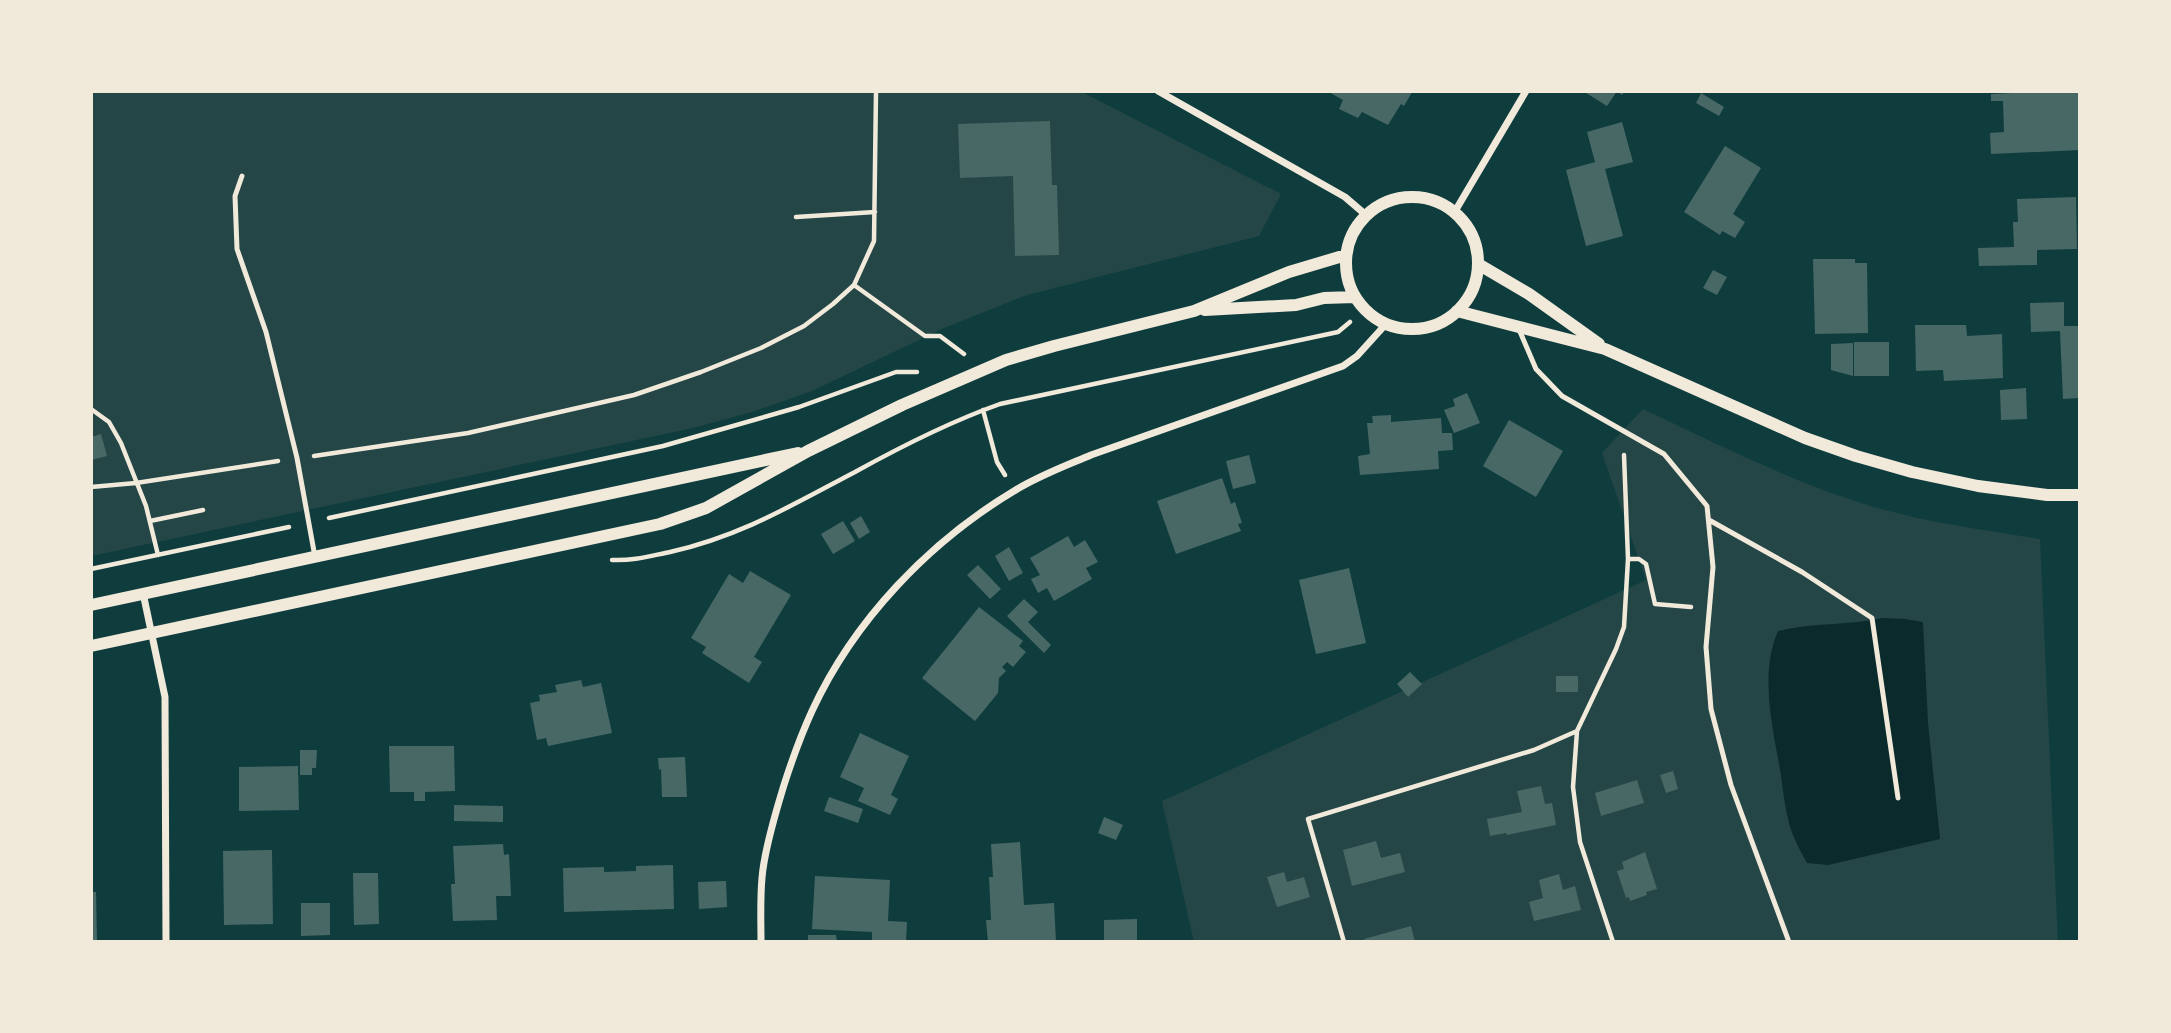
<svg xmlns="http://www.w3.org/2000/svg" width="2171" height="1033" font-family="'Asap Condensed',sans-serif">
  <rect width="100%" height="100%" fill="#0f3d3e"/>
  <!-- green -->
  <path fill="#244646" d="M91 91H1080L1281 194 1259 236 1027 295 944 328 812 391 752 412 693 428 91 556Z
    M1643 409C1713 442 1782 477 1855 501 1915 521 1978 529 2040 539L2058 942H1194L1162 801 1646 580 1602 453Z"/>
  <!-- water -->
  <path fill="#0a2a2b" d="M1882 618 1905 619 1923 622 1928 723 1940 839 1828 865 1807 863C1800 850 1793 838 1789 823 1785 808 1783 791 1781 775 1773 729 1759 674 1778 631 1814 622 1847 626 1882 618Z"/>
  <!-- building -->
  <path fill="#486865" d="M1327 91H1410L1412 92 1404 106 1401 104 1388 125 1362 112 1358 118 1339 109 1343 100Z
    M1583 91H1625L1622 95 1617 91 1607 106Z
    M2055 91H2080V150L1991 154 1990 133 2004 132 2003 101H1991V94Z
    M1701 93 1724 107 1719 116 1696 103Z
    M1050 121 1052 185H1057L1059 255 1015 256 1013 176 960 178 958 124Z
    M1622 122 1633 162 1605 169 1623 236 1586 246 1566 170 1595 162 1587 132Z
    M1725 146 1761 168 1733 214 1745 222 1735 238 1722 231 1720 235 1684 212Z
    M2076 197 2077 249 2037 250V265L1979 266 1978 248 2014 247 2013 222H2018L2017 199Z
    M1813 259H1855V263H1867L1868 333 1815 334Z
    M1713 270 1727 277 1717 295 1703 288Z
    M2064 302V326H2080V398L2063 399 2060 331 2031 332 2030 303Z
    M1915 325H1966L1967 336 2002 334 2003 378 1944 381 1943 370 1916 371Z
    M1854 342H1889V376H1854Z
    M1853 343V376L1831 370V344Z
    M2026 388 2027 419 2001 420 2000 390Z
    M1467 393 1480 423 1454 433 1444 410 1455 406 1453 399Z
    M1391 415V422L1441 418 1442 433H1452L1453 450 1438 451 1439 469 1360 475 1358 456 1370 454 1367 423H1373L1372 416Z
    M1509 420 1563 451 1536 497 1483 466Z
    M101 434 107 456 91 460V437Z
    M1249 455 1256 483 1233 489 1226 461Z
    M1222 478 1231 504 1235 502 1242 523 1238 524 1241 531 1176 554 1157 501Z
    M861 516 870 532 859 539 850 523Z
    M843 521 855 541 833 554 821 534Z
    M1068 536 1074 547 1085 540 1098 562 1086 568 1092 579 1054 601 1047 588 1038 593 1031 579 1040 575 1030 558Z
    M1009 547 1023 573 1009 581 995 556Z
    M978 565 1001 589 990 599 967 575Z
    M1349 568 1366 643 1316 654 1299 580Z
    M750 571 791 595 754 657 762 662 749 683 702 653 706 647 691 638 729 574 743 583Z
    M1024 599 1038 612 1028 622 1051 645 1044 653 1007 616Z
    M979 607 1023 641 1019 646 1026 652 1013 667 1007 662 1002 667 1006 671 999 678 998 693 975 721 922 678Z
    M1410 672 1422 684 1408 697 1397 684Z
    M1556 676H1578V692H1556Z
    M581 680 583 687 601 683 612 733 548 746 546 738 537 740 530 703 540 701 539 695 557 692 555 685Z
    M860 733 909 756 891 795 898 799 890 815 858 801 864 788 840 777Z
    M389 746H454L455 791 425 792V801H414V792H390Z
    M300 750H317L316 768H312V775H300Z
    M685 757 687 797H662L661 769 659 770 658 758Z
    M298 766 299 810 239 811V767Z
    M1673 771 1678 789 1666 793 1660 775Z
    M1637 780 1644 803 1601 816 1595 793Z
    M1541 786 1545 804 1552 803 1556 825 1507 835 1506 833 1490 836 1487 819 1522 812 1517 791Z
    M829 797 863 809 858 823 824 811Z
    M454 805 503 806V822L454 821Z
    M1104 817 1123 825 1116 840 1098 833Z
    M1376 841 1381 858 1400 853 1405 872 1352 886 1343 850Z
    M1020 842 1024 905 1054 903 1056 942H988L986 920H991L989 877H993L991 844Z
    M503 844 504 855 509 854 511 896H496L497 920 453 921 451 884H455L453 846Z
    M272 850 273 924 224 925 223 851Z
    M1645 852 1657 889 1646 892 1647 895 1630 901 1629 897 1626 898 1617 871 1624 869 1622 862Z
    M673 865 674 909 564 912 563 868 604 867V872L636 871V866Z
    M1284 872 1287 882 1304 877 1310 897 1277 907 1267 877Z
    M353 873H378L379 924 354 925Z
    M1559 874 1563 890 1575 886 1581 910 1534 921 1529 902 1543 898 1539 880Z
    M815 876 890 880 888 921 907 922 906 942 872 941V932L812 929Z
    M726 881 727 907 699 909 698 882Z
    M91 892H96L97 942H91Z
    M301 903H330V935L301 936Z
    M1137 919V942H1104V920Z
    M1411 926 1415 942H1365L1364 939Z
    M808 935H836L837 942H808Z"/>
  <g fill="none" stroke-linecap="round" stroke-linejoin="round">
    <!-- path -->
    <path stroke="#f1e9da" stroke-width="4.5" d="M796 217 875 212
      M854 285 925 336H940L964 354
      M91 409 109 422 121 443 146 506 158 555
      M983 410 997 462 1005 475
      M314 456 468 433 634 395 701 372 761 348 804 326 833 304 854 285 874 241 876 91
      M91 487 136 483 278 461
      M329 518 663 446 799 407 896 372H917
      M150 521 203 510
      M1628 559H1639L1646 564 1655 604 1691 607
      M612 560C633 561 650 556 670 552 741 536 792 505 855 472 902 446 949 422 1000 404L1338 332 1350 322
      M91 569 289 527
      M1577 731 1616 649 1624 627 1628 559 1624 455
      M1344 942 1308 819 1534 750 1577 731 1573 787 1580 842 1613 942"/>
    <!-- service -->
    <path stroke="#f1e9da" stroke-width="5" d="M242 176 235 196 237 249 266 332 297 458 315 557
      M1518 327 1536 369 1562 396 1664 454 1707 506 1713 567 1706 647 1711 709 1731 785 1789 942
      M1709 520 1802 572 1872 618 1898 798"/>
    <!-- minor -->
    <path stroke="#f1e9da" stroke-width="7" d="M1158 91 1345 197 1366 215
      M1454 213 1526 91
      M143 593 165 697 166 942
      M761 942C761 921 760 899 762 878 764 852 776 811 784 785 792 760 801 735 812 711 854 620 929 542 1014 491 1038 476 1065 466 1091 455L1343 366 1357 356 1386 324"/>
    <!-- tertiary -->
    <path stroke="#f1e9da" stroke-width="12" d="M1346 263a66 66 0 1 1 132 0a66 66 0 1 1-132 0Z
      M1478 264 1529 294 1599 344
      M1205 310 1296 305 1324 298 1355 297
      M1457 311 1605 349 1805 438 1856 456 1912 472 1978 486 2047 495H2080
      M91 605 798 453
      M91 646 660 524 706 508 808 451 902 405 1006 360 1054 346 1194 311 1289 272 1346 255"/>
  </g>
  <!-- border -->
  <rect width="2171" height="1033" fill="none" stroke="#f1e9da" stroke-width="186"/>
</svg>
